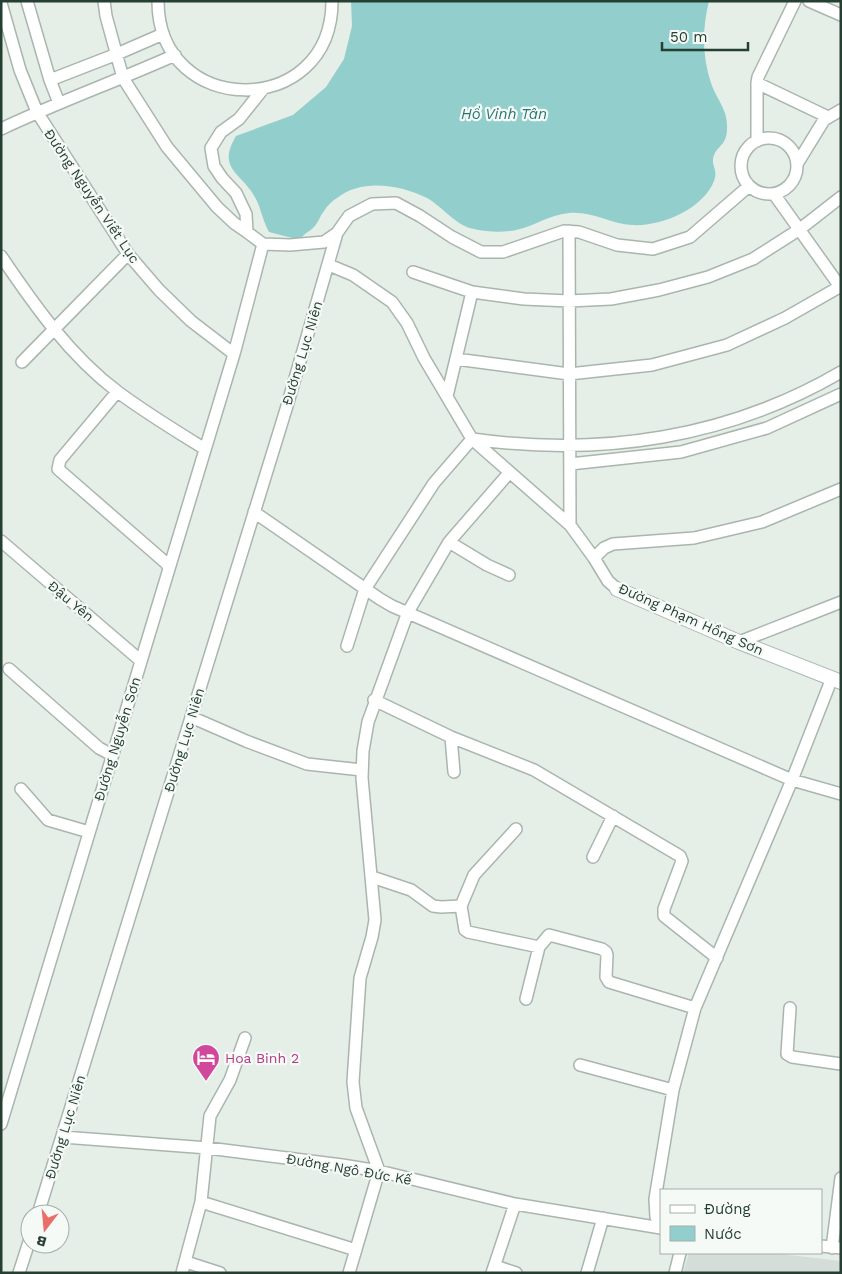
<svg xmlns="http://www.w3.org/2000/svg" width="842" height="1274" font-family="'Work Sans',sans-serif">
  <rect width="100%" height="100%" fill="#e6eee8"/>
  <!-- built -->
  <path fill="#d4ddd7" d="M689 1253H772L841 1261V1273H683Z"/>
  <!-- water -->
  <path fill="#92cecb" d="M351 1H709C702 29 702 56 711 83 716 98 727 109 727 125 728 148 716 144 713 159 712 167 718 170 714 181 703 209 661 227 632 225 611 224 592 211 569 213 548 215 535 226 516 230 502 233 488 232 474 229 456 226 443 207 427 198 401 185 362 178 337 198 332 201 327 206 324 211 320 216 318 223 314 227 309 232 304 233 300 240L269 232C263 221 261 209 256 199 242 172 216 170 236 136L293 115 326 87 344 59 352 26Z"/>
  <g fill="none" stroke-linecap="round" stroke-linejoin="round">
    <defs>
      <path id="minor" d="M27 1 50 80 59 103
        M104 1 106 16 123 78 167 147 217 207 234 223 247 232
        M158 1C158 119 332 120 332 1
        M809 1 841 15
        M1 3 20 70 37 112 128 254 159 290 191 321 234 354
        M50 80 117 54 163 34
        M757 83 828 117
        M263 89 239 119 221 132 211 148 214 166 222 178 236 193 246 214 247 232 263 244 290 245 324 242 337 233 349 216 372 204 396 203 420 216 452 237 481 252H503L564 231 579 232 617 245 653 249 690 237 749 186
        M1 129C58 102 117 81 175 55
        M741 166a28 28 0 1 1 56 0a28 28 0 1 1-56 0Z
        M757 141V83L758 77 795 1
        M797 164 824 120 841 110
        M774 194 841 288
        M569 231 570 525
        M1 256C34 305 70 356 118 392 146 413 176 431 205 449
        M329 265 353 275 392 302 407 323 424 358 472 439 570 525 594 558 608 581 617 589
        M413 272 472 292 524 299 569 301 611 299 659 290 708 277 753 259 800 229 841 197
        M456 359 569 374 652 365 727 345 785 318 841 286
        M22 362 128 254
        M117 392 60 460 58 469 166 563 169 568
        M447 396 472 292
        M570 464 681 452 767 428 841 394
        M254 512 380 599 392 606 792 780 841 794
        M1 541 141 661
        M449 542 487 565 509 575
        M594 558 604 548 613 544 694 538 762 522 841 489
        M739 642 841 602
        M347 646 365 589 434 483 472 439C601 457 728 438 841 372
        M9 669 99 748 110 754 113 753
        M374 700 451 737 534 770 680 856 682 861 664 909V916L717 958
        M191 717 246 741 307 764 362 770
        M451 737 454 772
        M21 789 48 820 89 832
        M516 829 474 875 461 906 465 930 468 932 539 947 549 935 602 949 606 952 607 955 606 977 609 982 695 1008
        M593 857 613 816
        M372 877 411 890 433 906 441 907 461 906
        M526 999 539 947
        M790 1008 787 1054 792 1057 841 1064
        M580 1065 673 1090
        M1 1124 234 354 263 244
        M63 1137 208 1148 342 1165 379 1171 515 1204 661 1228
        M201 1202 356 1250
        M38 1214 287 406 337 233
        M661 1226 656 1217 655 1199 673 1090 695 1008 792 780 832 678
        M821 1246 841 1248
        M832 1248 841 1178
        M186 1262 220 1273
        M495 1266 516 1273
        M19 1273 30 1239
        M182 1273 201 1202 210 1116 230 1080 245 1038
        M349 1273 379 1171 356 1108 353 1082 360 978 372 937 375 920 362 778 363 751 368 722 408 612 449 542 509 473
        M492 1273 515 1204
        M587 1273 603 1218
        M675 1273 680 1253"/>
      <path id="tertiary" d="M617 589 739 642 841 682"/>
    </defs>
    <!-- minor casing -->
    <use href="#minor" stroke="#a9b6ae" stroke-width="14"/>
    <!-- tertiary casing -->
    <use href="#tertiary" stroke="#a9b6ae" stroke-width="16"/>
    <!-- minor -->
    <use href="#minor" stroke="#fff" stroke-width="11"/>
    <!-- tertiary -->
    <use href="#tertiary" stroke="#fff" stroke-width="14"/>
  </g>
  <!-- icons -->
  <defs>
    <symbol id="hotel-pin" viewBox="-11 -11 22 30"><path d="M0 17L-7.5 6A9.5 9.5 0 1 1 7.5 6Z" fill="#d1479c" stroke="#f6faf7"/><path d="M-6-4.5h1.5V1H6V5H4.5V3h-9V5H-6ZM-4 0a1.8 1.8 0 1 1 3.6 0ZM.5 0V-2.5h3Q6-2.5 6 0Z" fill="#fff"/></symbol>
  </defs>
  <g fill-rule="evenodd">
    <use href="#hotel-pin" x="190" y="1042" width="32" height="43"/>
  </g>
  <g text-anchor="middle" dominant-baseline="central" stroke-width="4.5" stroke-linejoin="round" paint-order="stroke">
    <!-- street labels -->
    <g font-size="14" fill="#263f33" stroke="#f6faf7">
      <text transform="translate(92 196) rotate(56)">Đường Nguyễn Viết Lục</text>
      <text transform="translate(302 353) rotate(-73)">Đường Lục Niên</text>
      <text transform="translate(71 601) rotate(40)">Đậu Yên</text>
      <text transform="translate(691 619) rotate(24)">Đường Phạm Hồng Sơn</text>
      <text transform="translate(117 739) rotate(-73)">Đường Nguyễn Sơn</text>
      <text transform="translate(184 740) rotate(-73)">Đường Lục Niên</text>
      <text transform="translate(65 1127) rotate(-73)">Đường Lục Niên</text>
      <text transform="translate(349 1169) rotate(10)">Đường Ngô Đức Kế</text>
    </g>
    <!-- hotel labels -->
    <g font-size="14" fill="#b23c85" stroke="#f6faf7" text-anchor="start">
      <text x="225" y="1058">Hoa Binh 2</text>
    </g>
    <!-- water labels -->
    <g font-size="15" font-style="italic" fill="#237774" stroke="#f6faf7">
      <text x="504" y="114">Hồ Vinh Tân</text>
    </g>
  </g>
  <!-- border -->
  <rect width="842" height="1274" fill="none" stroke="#263f33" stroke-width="5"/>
  <!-- legend -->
  <rect x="660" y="1189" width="162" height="65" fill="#f6faf7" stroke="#a3afa9"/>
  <rect x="670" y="1205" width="25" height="8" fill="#ffffff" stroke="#a3afa9"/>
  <text x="704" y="1214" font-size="15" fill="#263f33">Đường</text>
  <rect x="670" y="1226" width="25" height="15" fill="#92cecb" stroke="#a3afa9"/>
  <text x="704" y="1239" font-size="15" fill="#263f33">Nước</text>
  <!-- north arrow -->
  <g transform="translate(45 1229) rotate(196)"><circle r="24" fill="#f6faf7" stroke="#a3afa9"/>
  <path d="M0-4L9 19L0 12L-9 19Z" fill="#e96e68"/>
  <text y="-8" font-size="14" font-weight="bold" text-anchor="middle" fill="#263f33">B</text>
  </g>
  <!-- scale -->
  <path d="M662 42v8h86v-8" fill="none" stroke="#263f33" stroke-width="2.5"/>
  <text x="670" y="42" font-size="15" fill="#263f33" stroke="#f6faf7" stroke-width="4" paint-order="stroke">50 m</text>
</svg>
